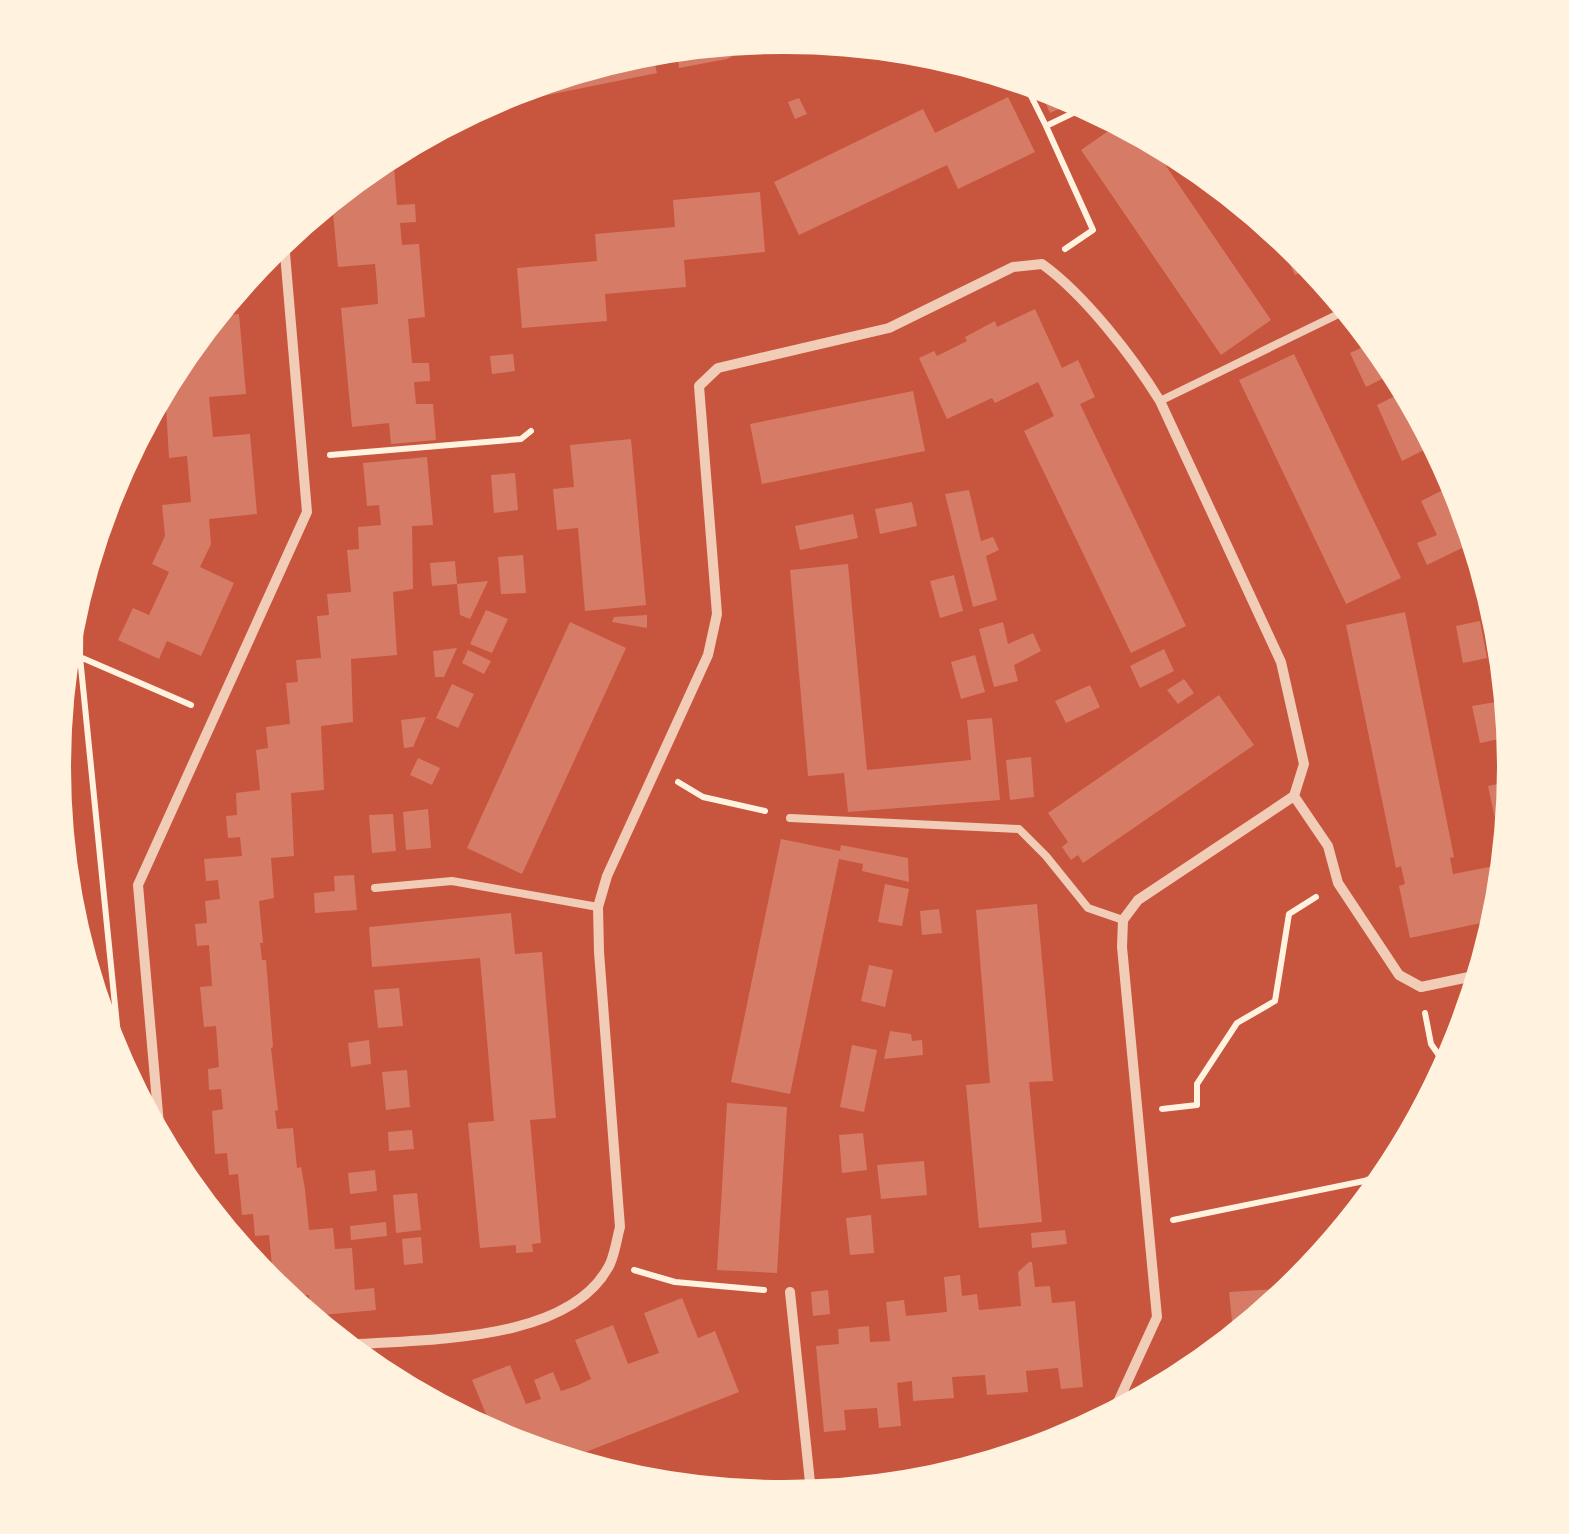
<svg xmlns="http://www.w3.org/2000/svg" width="1569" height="1534" font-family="'Source Serif 4',serif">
  <rect width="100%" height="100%" fill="#c8553d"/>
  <!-- building -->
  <path fill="#d67c66" d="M759 33 763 42 727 59 679 68 677 51 653 56 657 73 523 100 519 81 641 44Z
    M915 43 931 45 936 55 916 65 907 47Z
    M1057 83 1067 86 1086 96 1050 113 1040 91Z
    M1008 97 1035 152 958 189 947 165 799 235 774 182 923 109 935 133Z
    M799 98 807 114 795 119 788 102Z
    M452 113 394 167 397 205 415 204 416 222 400 223 402 245 419 244 425 317 408 319 412 363H429L430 381 414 382 416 404H433L436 440 391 444 389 423 352 427 341 308 378 304 377 285 375 264 338 267 331 191 336 187 350 186 349 176 376 154Z
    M1127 118 1135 123 1155 151 1169 141 1180 147 1185 153 1166 166 1271 320 1221 355 1081 150Z
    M760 192 765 252 684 260 686 287 605 294 607 321 522 328 517 268 597 261 595 234 675 227 673 200Z
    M1292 235 1306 246 1317 265 1295 275 1279 241Z
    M1035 309 1062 368 1078 360 1095 397 1080 404 1186 626 1131 653 1024 431 1054 416 1038 382 995 403 992 398 947 419 919 358 934 351 937 356 967 341 965 337 995 321 997 327Z
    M239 314 246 394 209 397 213 437 250 434 257 514 209 519 211 544 200 567 234 583 201 656 167 641 159 659 118 640 133 608 149 615 169 572 152 564 165 536 162 505 191 502 187 456 169 458 164 372 171 359H180L179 349 205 316Z
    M1372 343 1388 376 1366 387 1350 353Z
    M513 354 515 371 492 374 490 356Z
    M1294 354 1401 578 1346 604 1239 380Z
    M913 391 925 451 762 484 750 424Z
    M1397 395 1424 450 1402 461 1377 405Z
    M631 439 646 605 585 611 578 528 557 530 553 489 574 487 570 445Z
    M427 457 433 525 412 526 413 589 393 592 397 655 351 659 353 722 321 726 324 790 291 793 294 856 271 858 274 898 259 901 263 943H260L262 960H266L273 1047 271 1048 278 1110 275 1111 277 1129 293 1128 297 1168 301 1167 305 1189 309 1230 333 1228 335 1249 352 1248 355 1290 374 1288 376 1310 311 1316 309 1295 287 1297 285 1275 273 1276 269 1235 255 1236 253 1214 242 1215 238 1174 229 1175 227 1153 215 1154 212 1111 223 1109 221 1089 209 1090 208 1069 219 1067 216 1026 204 1027 200 987 212 986 209 945 197 946 195 924 207 923 205 901 220 899 218 880 206 881 204 859 242 856 240 837 228 838 226 816 237 815 236 793 260 790 256 750 268 748 266 727 290 724 286 683 298 682 296 660 321 658 317 616 329 615 327 594 351 592 347 550 359 549 358 527 381 525 379 505 367 506 363 463Z
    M515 473 518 510 494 513 491 475Z
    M969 490 981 541 993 537 999 550 986 556 997 600 973 607 945 494Z
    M1443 490 1459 524 1464 547 1427 565 1417 543 1437 535 1421 501Z
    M912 502 917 526 880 534 875 509Z
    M853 514 858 538 800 550 795 526Z
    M523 555 526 593 501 594 498 557Z
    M1488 560 1506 619 1491 622 1479 562Z
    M455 561 457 584 432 586 430 563Z
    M848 564 867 770 971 760 967 720 992 718 1000 800 848 812 844 773 808 776 790 570Z
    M954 575 963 611 940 618 930 581Z
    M488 581 470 619 460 615 457 584Z
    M486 610 508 619 492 653 470 644Z
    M1405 612 1454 857 1450 858 1453 874 1505 864 1510 879 1505 918 1410 938 1399 886 1405 884 1401 866 1396 868 1346 625Z
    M647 615V628L612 622 614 617Z
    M1480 621 1487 658 1463 663 1456 626Z
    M570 622 626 648 522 874 467 848Z
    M1003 622 1008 644 1033 633 1041 651 1014 665 1018 681 994 687 979 629Z
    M457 648 444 677H435L433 651Z
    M1164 649 1174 671 1140 688 1130 666Z
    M468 650 491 661 484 674 462 663Z
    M975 655 985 692 961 699 951 662Z
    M1511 664 1515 701 1507 702 1500 666Z
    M1184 679 1194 693 1178 704 1167 690Z
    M452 684 474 694 458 728 436 718Z
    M1090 685 1100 707 1066 723 1055 701Z
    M1219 695 1254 745 1083 863 1078 855 1071 860 1062 847 1068 842 1048 813Z
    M1496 702 1504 738 1480 743 1472 706Z
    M426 717 413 747 404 748 401 720Z
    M1031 757 1034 797 1010 800 1006 760Z
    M418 758 440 768 432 785 410 775Z
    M1512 781 1518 807 1516 819 1496 823 1488 786Z
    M428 809 431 848 406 850 403 812Z
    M393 814 396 851 372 853 369 815Z
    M781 839 840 851 841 845 908 858 909 882 862 871 863 864 839 859 790 1094 731 1082Z
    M1514 843 1512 862 1505 863 1501 846Z
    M354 875 357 910 315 913 314 893 335 891 334 876Z
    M885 884 909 889 902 926 878 922Z
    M1037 904 1053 1081 1029 1082 1042 1222 979 1228 966 1085 990 1083 976 910Z
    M939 909 942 933 922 935 920 911Z
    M511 913 515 954 542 952 556 1118 530 1120 541 1243 532 1244 533 1252 516 1253V1245L480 1248 468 1123 494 1121 480 958 372 967 369 927Z
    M869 965 893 970 885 1007 861 1001Z
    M399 988 403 1026 378 1028 374 990Z
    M890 1031 911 1034 912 1041 922 1040 923 1055 884 1059Z
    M369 1040 371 1064 351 1067 348 1043Z
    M852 1045 877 1050 864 1112 840 1107Z
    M407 1070 410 1107 386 1110 382 1072Z
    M727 1103 787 1107 777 1273 717 1270Z
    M412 1130 414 1149 389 1151 388 1132Z
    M863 1133 867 1170 842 1173 839 1135Z
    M924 1161 927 1195 881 1199 877 1165Z
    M375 1170 377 1191 350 1194 348 1173Z
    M417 1193 421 1230 396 1233 393 1195Z
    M871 1215 874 1253 850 1255 846 1218Z
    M386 1222 387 1236 351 1240 350 1226Z
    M1065 1230 1067 1244 1032 1248 1031 1233Z
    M421 1237 423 1263 404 1265 402 1239Z
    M1029 1262H1032L1035 1287 1050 1286 1052 1303 1075 1301 1083 1387 1061 1389 1058 1368 1026 1371 1028 1392 987 1395 985 1375 952 1377 954 1398 913 1401 912 1381 897 1383 901 1426 879 1428 877 1408 844 1410 846 1430 824 1432 816 1346 839 1344 838 1329 869 1326 870 1342 890 1341 886 1302 904 1300 906 1316 947 1312 944 1277 960 1275 962 1296 977 1294 979 1310 1021 1306 1018 1272Z
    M1278 1289 1280 1309 1244 1339 1243 1331H1233L1229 1292Z
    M828 1290 830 1314 813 1316 811 1292Z
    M682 1298 698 1338 715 1331 739 1392 555 1464 502 1448 473 1432 471 1426 488 1419 472 1380 510 1365 526 1404 541 1399 534 1380 553 1372 561 1391 576 1386 591 1379 575 1340 613 1325 628 1364 659 1353 644 1313Z"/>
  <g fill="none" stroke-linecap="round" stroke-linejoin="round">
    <!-- path -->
    <path stroke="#fff3e0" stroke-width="6" d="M1019 72 1046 126
      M1065 249 1093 230 1046 126 1096 102
      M330 455 521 439 531 431
      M81 561 80 657 122 1075
      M58 658 80 657 191 705
      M678 782 703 797 765 811
      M1425 1013 1431 1044 1452 1074
      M1162 1109 1197 1105V1084L1237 1023 1275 1001 1289 914 1316 897
      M1173 1220 1364 1181 1402 1167
      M634 1270 675 1282 764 1290"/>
    <!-- service -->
    <path stroke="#f1ccb7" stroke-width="8" d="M1160 401 1355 306
      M790 818 1019 829 1046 856 1088 908 1123 920
      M375 888 452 881 598 907"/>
    <!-- minor -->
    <path stroke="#f1ccb7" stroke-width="10" d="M1294 796 1328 846 1338 883 1399 975 1421 987 1488 973
      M162 1159 138 885 307 512 283 230
      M353 1344 364 1371
      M333 1346C413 1338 569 1347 610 1264 615 1253 617 1238 620 1227L599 952 598 907 607 876 708 655 717 614 699 386 718 368 889 328 1013 267 1042 264C1084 294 1133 357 1160 401L1281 662 1304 764 1294 796 1138 900 1123 920 1122 947 1157 1317 1107 1426
      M811 1492 985 1473
      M780 1504 811 1492 790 1292"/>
  </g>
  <!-- crop -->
  <path d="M0 0H1569V1534H0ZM65 767a719 719 0 1 1 1438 0a719 719 0 1 1-1438 0Z" fill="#fff3e0" fill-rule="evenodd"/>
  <path fill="none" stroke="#fff3e0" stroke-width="12" d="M65 767a719 719 0 1 1 1438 0a719 719 0 1 1-1438 0Z"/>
</svg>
